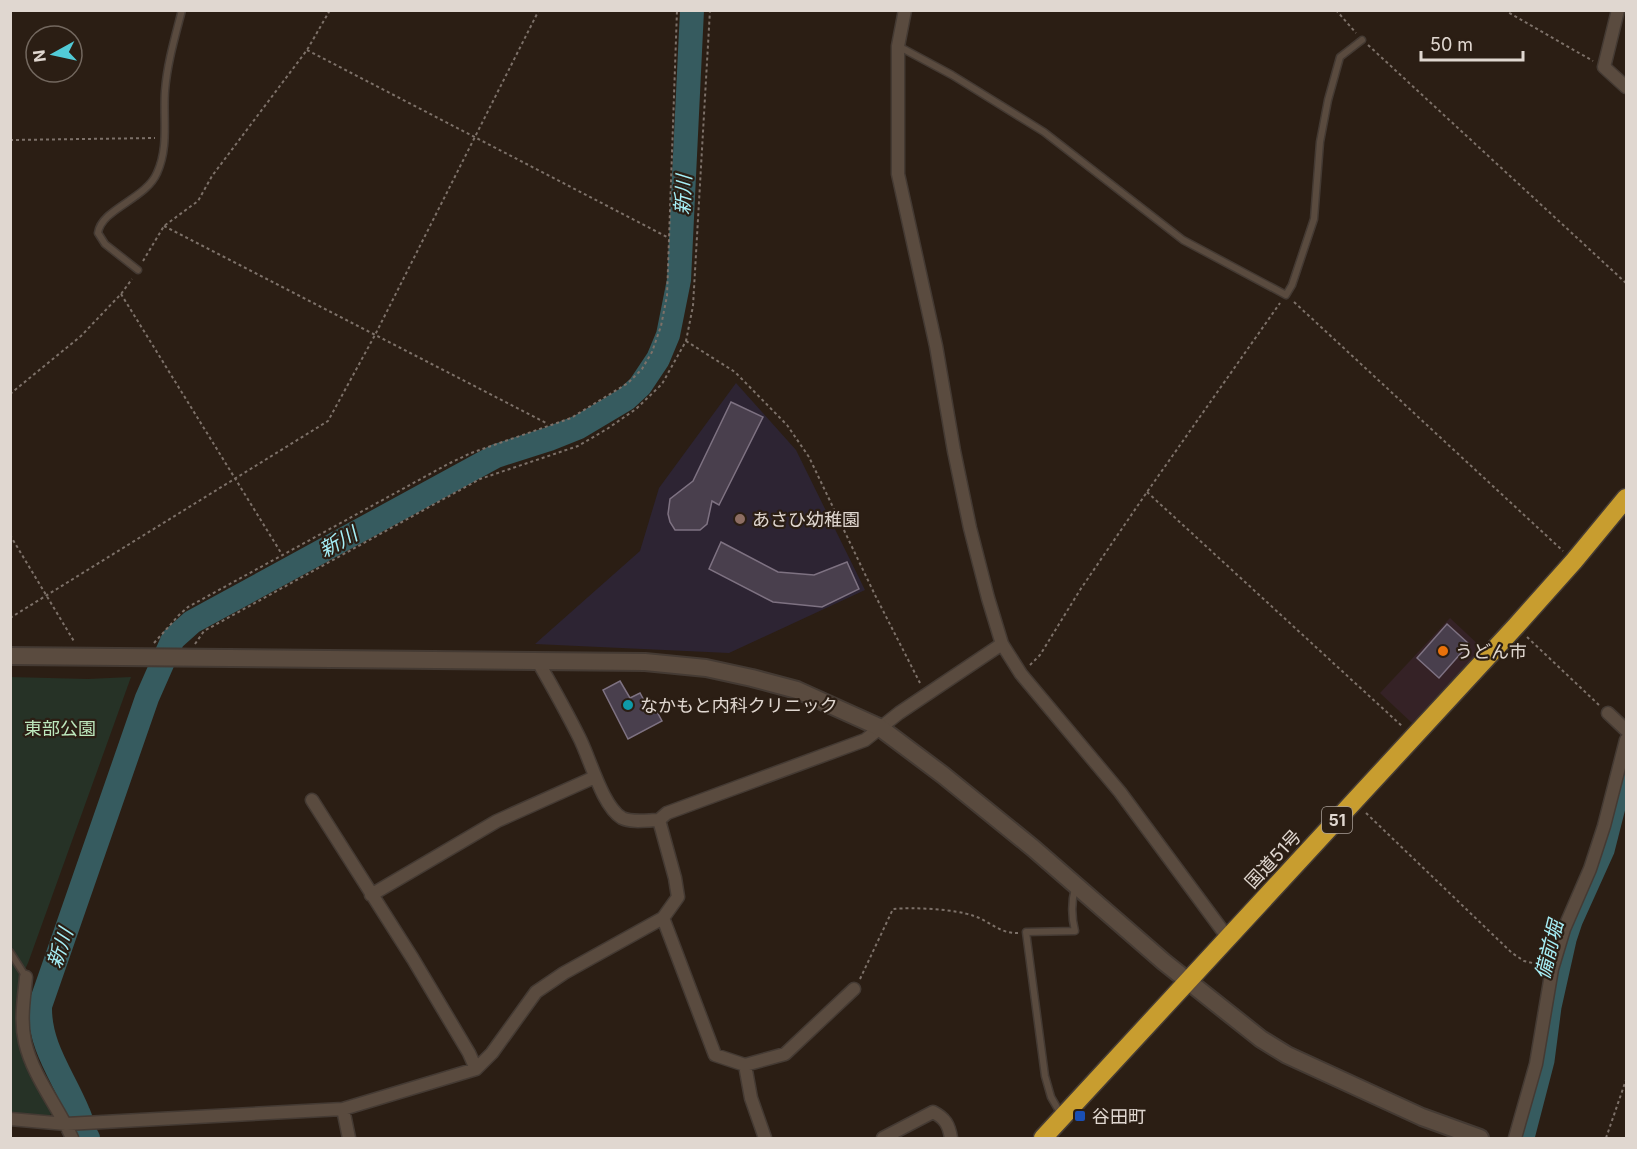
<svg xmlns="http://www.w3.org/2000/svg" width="1637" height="1149" font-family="Inter,'Noto Sans JP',sans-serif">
  <rect width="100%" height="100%" fill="#2b1e14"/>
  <!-- commercial -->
  <path fill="#352226" d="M1450 618 1482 648 1412 723 1380 693Z"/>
  <!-- education -->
  <path fill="#2d2433" d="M736 383 796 450 865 590 729 653 535 644 640 551 659 488Z"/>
  <!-- green -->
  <path fill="#263226" d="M10 677 88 679 131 677 28 963C20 979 14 998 16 1017 19 1045 42 1086 53 1112L48 1117 11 1115Z"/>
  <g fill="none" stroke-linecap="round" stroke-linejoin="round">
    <!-- canal -->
    <path stroke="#365b5f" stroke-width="15" d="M1527 1138 1547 1061 1554 1007 1569 940 1575 922 1607 851 1626 776"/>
    <!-- river -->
    <path stroke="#365b5f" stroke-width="24" d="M88 1138C83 1130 82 1120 78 1112 63 1076 39 1046 40 1006L147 698 173 639 192 622 496 456 549 439 579 427 626 399 640 386 658 359 668 335 679 280 692 10"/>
  </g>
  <!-- building -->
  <path fill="#493f4d" stroke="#7e7282" stroke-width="1.5" d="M731 402 763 417 719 505 712 501 707 524 700 530H675L670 522 668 514 670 499 693 481Z
    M721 542 778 572 814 575 847 562 859 589 822 607 773 602 709 569Z
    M1447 624 1469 644 1439 678 1417 658Z
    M620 681 630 698 640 693 651 713 656 710 662 721 628 739 603 690Z"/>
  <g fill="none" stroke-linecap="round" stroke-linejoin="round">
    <defs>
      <path id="lane" d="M898 46 952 75 1044 132 1183 240 1286 295 1292 285 1314 219 1320 142 1328 100 1340 57 1362 40
        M138 270 105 244 98 233C101 209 146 199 157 173 169 147 163 119 165 91 167 64 175 37 182 10
        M10 952 26 977
        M1062 1116 1051 1097 1045 1076 1026 932 1075 931C1071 915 1071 903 1075 888"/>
      <path id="street" d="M905 10 898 46V174L936 346 954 451 970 528 988 598 1002 644 1021 674 1120 792 1228 938
        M1618 10 1604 67 1626 87
        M537 660C552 686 566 711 579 737 590 758 602 806 622 818 632 823 648 820 659 820
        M1608 713 1626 730
        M312 800 413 959 469 1053 476 1069
        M371 895 497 821 595 777
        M663 918 715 1055 745 1065 785 1054 854 989
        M26 977C24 999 20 1020 25 1042 33 1077 58 1106 72 1138
        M745 1065 751 1098 765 1138
        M343 1109 349 1138
        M10 1119 66 1124 343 1109 476 1069 492 1053 536 992 564 973 663 918 678 897 675 878 659 820 667 813 865 740 899 713 1002 644
        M883 1138 933 1112C945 1118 949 1125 951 1138
        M1515 1138 1536 1064 1552 969 1564 929 1590 869 1604 826 1626 740"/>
      <path id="secondary" d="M10 656 645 662 706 668 752 678 797 690 879 727 943 775 1033 848 1164 962 1261 1039 1287 1055 1422 1117 1480 1138"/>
      <path id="highway" d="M1043 1138 1516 626 1574 561 1626 498"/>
    </defs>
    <!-- lane casing -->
    <use href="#lane" stroke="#443a33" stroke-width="9"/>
    <!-- street casing -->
    <use href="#street" stroke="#443a33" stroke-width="15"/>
    <!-- secondary casing -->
    <use href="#secondary" stroke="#443a33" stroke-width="20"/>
    <!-- highway casing -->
    <use href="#highway" stroke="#443a33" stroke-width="21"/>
    <!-- path -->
    <path stroke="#7d7169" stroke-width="2" stroke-dasharray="3 3" stroke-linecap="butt" d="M1336 10 1356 33
      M1504 10 1593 61
      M1368 45 1626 283
      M307 50 669 238
      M10 140 155 138
      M164 226 548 424
      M143 261 164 226 198 201 212 176 307 50 330 10
      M121 294 283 556
      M1294 302 1563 551
      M686 341 735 372 787 425 809 457 875 595 920 683
      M10 394 81 336 121 294 132 279
      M1147 492 1403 727
      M10 535 75 643
      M10 618 328 421 375 335 539 10
      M1527 637 1599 705
      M154 643 179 615 188 607 448 464 471 453 571 418 628 383 642 369 652 352 661 326 667 296 677 10
      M195 644 204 631 480 479 578 446 607 429 636 409 662 384 686 341 693 306 710 10
      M1030 665 1040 655 1080 590 1147 492 1280 303
      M1366 813 1512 953 1524 961 1541 965
      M860 979 893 909C913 907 956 909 974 916 990 921 1000 934 1018 933
      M1606 1138 1626 1080"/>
    <!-- lane -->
    <use href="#lane" stroke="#5a4b3f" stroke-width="6"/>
    <!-- street -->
    <use href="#street" stroke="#5a4b3f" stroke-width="12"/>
    <!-- secondary -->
    <use href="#secondary" stroke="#5a4b3f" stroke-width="16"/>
    <!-- highway -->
    <use href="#highway" stroke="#c89d2f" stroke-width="18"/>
  </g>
  <!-- markers -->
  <circle fill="#8d6e63" stroke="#2b1e14" stroke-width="2" cx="740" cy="519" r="6"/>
  <circle fill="#e8710a" stroke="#2b1e14" stroke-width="2" cx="1443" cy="651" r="6"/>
  <circle fill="#0f9aa8" stroke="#2b1e14" stroke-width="2" cx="628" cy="705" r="6"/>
  <rect fill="#1a4fb4" stroke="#2b1e14" stroke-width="2" x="1074" y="1110" width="12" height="12" rx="3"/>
  <g text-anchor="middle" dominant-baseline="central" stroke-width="4.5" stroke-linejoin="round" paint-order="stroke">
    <!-- shield labels -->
    <rect fill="#2b1e14" stroke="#aaa098" stroke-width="1.5" x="1322" y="807" width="30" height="26" rx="4.5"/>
    <g font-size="16" font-weight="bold" fill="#e0d7d0">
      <text x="1337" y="820">51</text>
    </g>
    <!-- poi labels -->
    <g font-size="18" fill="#e0d7d0" stroke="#2b1e14" text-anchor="start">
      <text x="752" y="519">あさひ幼稚園</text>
      <text x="1455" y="651">うどん市</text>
      <text x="640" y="705">なかもと内科クリニック</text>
      <text x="1092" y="1116">谷田町</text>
    </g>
    <!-- park labels -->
    <g font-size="18" fill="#bce7bc" stroke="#2b1e14">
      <text x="60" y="728">東部公園</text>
    </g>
    <!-- street labels -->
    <g font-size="18" fill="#e0d7d0" stroke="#2b1e14">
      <text transform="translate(1273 859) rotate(-47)">国道51号</text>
    </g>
    <!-- water labels -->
    <g font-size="20" font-style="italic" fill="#a6eff7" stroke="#2b1e14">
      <text transform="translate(683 195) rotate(-87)">新川</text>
      <text transform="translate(338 542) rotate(-29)">新川</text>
      <text transform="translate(60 948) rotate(-71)">新川</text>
      <text transform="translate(1549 950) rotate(-76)">備前堀</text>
    </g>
  </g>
  <!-- border -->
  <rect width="1637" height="1149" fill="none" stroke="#e0d7d0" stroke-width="24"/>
  <!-- north arrow -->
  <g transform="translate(54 54) rotate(262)"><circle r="28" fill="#2b1e14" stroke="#73685f" stroke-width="1.5"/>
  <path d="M0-4.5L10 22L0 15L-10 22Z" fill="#52cbd7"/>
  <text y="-9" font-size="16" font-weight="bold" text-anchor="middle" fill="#e0d7d0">N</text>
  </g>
  <!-- scale -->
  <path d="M1421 51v9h102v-9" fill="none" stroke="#e0d7d0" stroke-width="3"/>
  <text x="1430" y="51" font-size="18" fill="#e0d7d0" stroke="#2b1e14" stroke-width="4.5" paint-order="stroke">50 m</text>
</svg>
